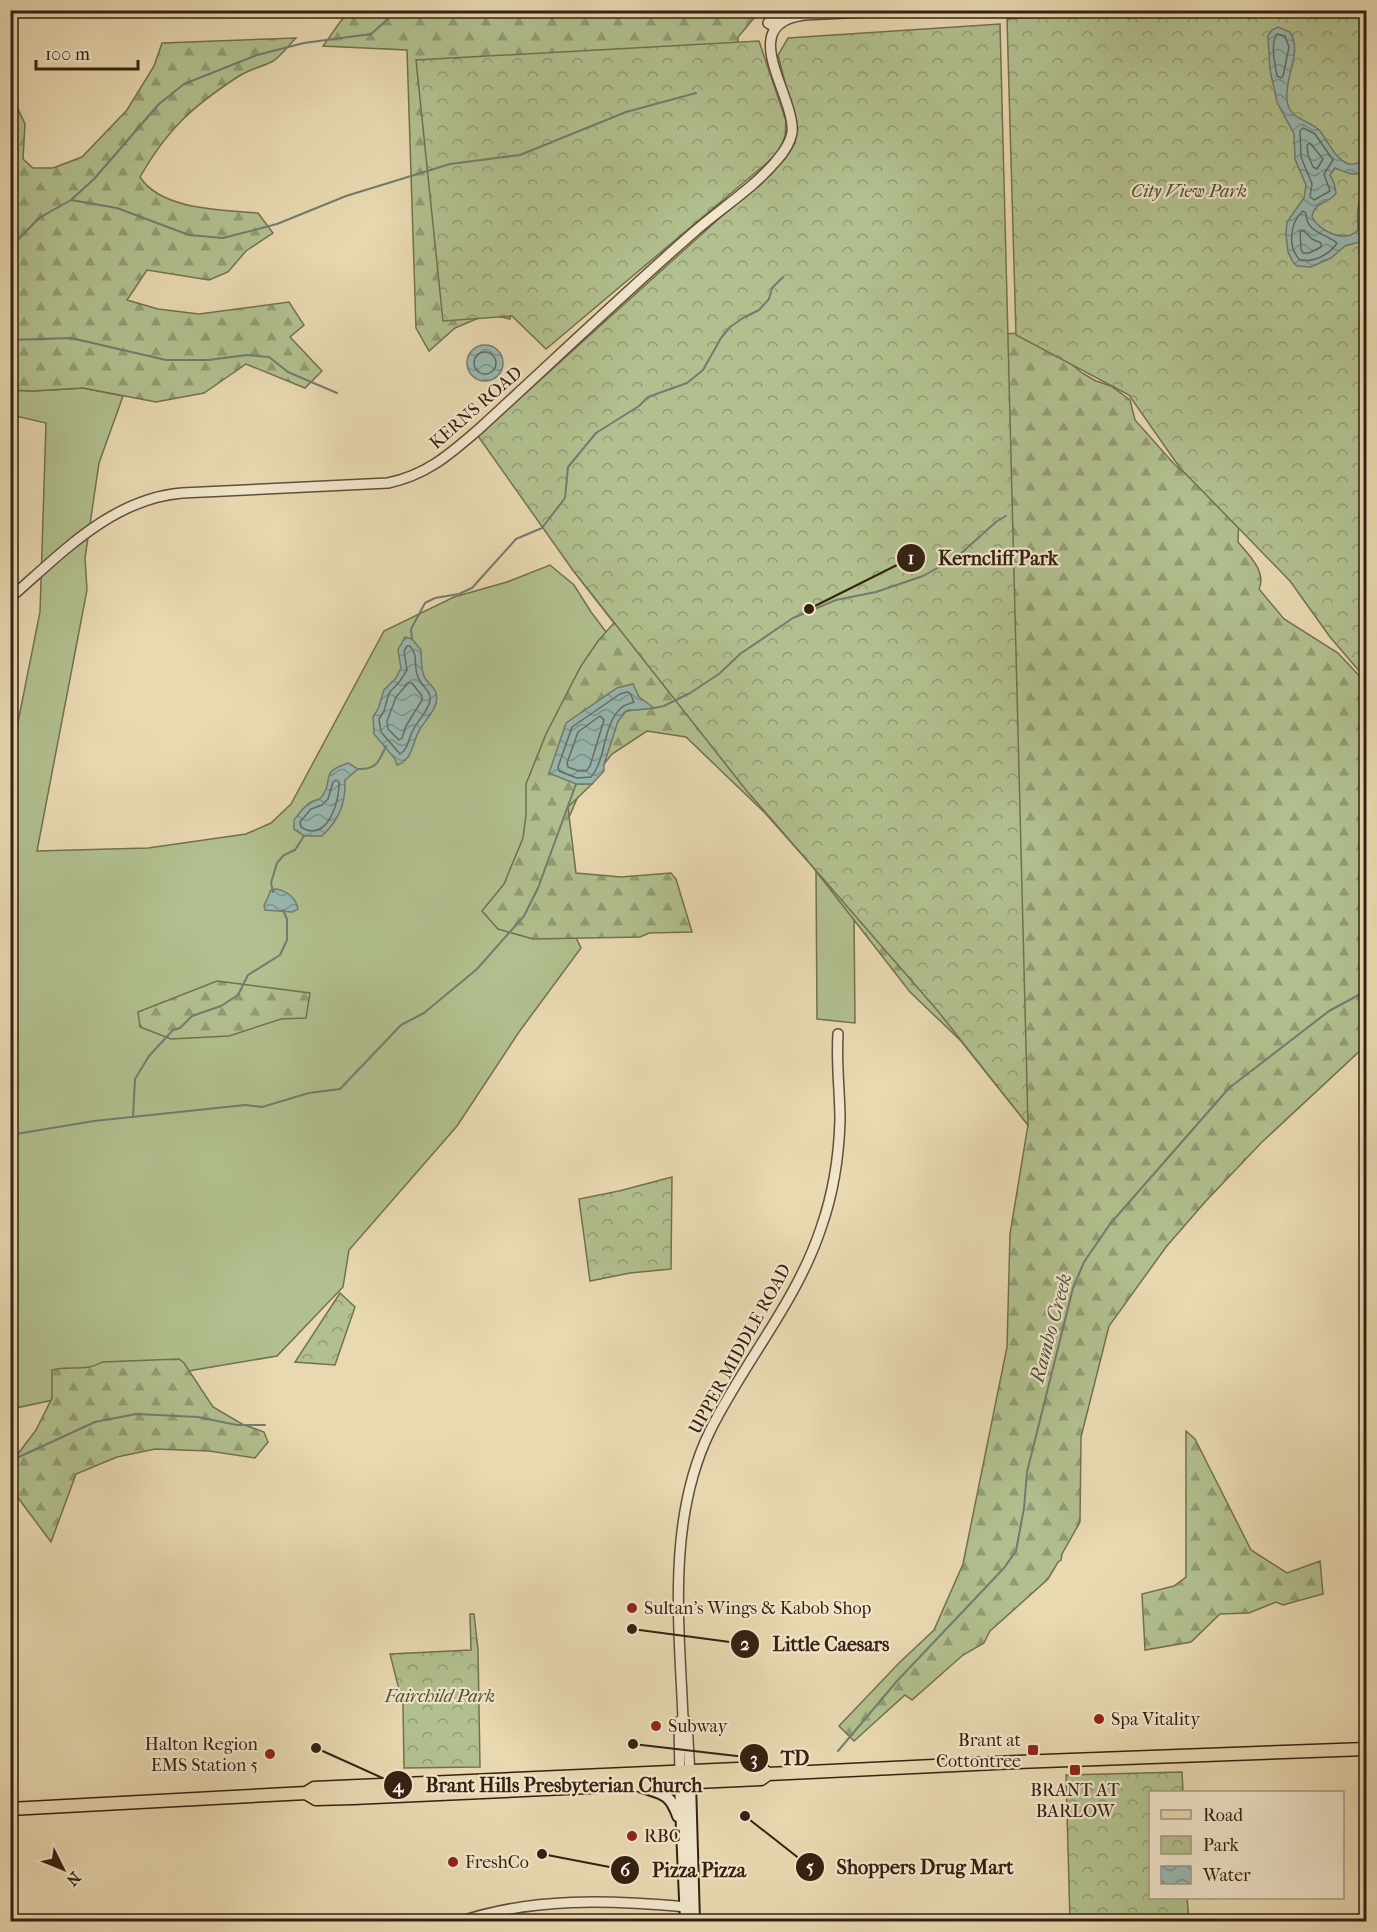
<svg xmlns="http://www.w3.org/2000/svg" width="1377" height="1932" font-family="'IM FELL French Canon',serif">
  <defs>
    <pattern id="forest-firs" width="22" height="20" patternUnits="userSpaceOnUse" patternTransform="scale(1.5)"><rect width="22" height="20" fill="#b2c08f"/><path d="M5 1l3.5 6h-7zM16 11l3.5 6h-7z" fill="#929c73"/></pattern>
    <pattern id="park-crowns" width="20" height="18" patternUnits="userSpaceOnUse" patternTransform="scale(1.5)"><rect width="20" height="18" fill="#b2c08f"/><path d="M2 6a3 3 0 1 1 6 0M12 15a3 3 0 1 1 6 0" fill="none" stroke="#929c73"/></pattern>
    <pattern id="water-waves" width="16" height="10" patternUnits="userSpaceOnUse" patternTransform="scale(1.5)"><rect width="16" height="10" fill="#99b9b2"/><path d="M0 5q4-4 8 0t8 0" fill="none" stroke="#7e968f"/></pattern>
  </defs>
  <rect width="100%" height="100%" fill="#e9d9b1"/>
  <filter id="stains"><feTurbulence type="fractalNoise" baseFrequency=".00333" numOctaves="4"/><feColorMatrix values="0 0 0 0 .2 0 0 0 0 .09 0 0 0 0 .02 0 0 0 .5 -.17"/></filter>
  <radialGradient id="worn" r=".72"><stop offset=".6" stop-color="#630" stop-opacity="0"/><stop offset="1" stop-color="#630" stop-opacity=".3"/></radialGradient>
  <!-- green -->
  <path fill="#b2c08f" stroke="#737050" stroke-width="1.5" d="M83 388 123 396 99 463 85 558 87 590 37 851 148 848 246 834 271 823 291 804 384 631 454 597 507 582 550 565 574 585 591 612 644 682 607 729 545 873 581 948 519 1032 457 1126 349 1250 343 1287 277 1356 194 1370 16 1408 11 1419 10 762 40 612 46 423 11 415V390L33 391Z
    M816 871 854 914 855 1023 817 1019Z"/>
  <!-- forest -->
  <path fill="url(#forest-firs)" stroke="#737050" stroke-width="1.5" d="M348 11H760L738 37 737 53 512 305 510 319 488 314 455 328 429 351 416 328 407 50 323 46Z
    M296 38C289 45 281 56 273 61 262 67 250 69 239 76 193 106 167 129 140 177 161 210 222 210 258 213L273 233 246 251 228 272 209 280 147 270 127 300 158 309 199 314 289 302 304 325 290 337 322 371 305 388 246 364 204 393 156 402 83 388 33 391 11 390V94L25 124 23 159 33 168H53L82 157 127 110 154 66 162 43Z
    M1033 332 1082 373 1096 381 1111 386 1130 400 1135 420 1175 465 1215 499 1239 515 1238 542C1248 554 1267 572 1259 589L1284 619 1338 653 1366 683V1047L1363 1048 1261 1143 1205 1202 1166 1247 1109 1326 1081 1437 1080 1522 1062 1554 1061 1560 1058 1562 1048 1579 990 1631 984 1643 963 1655 912 1700 905 1695 854 1741 839 1726 899 1663 934 1630 963 1564 1007 1347 1010 1234 1028 1125 961 1041 910 992 812 866 765 813 686 737 647 731 612 754 604 764 618 721 626 711 653 708 639 697 632 684 576 784H592L568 807 576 873 621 877 671 873 676 879 692 932 649 933 640 937 533 939 498 929 482 911 504 884 523 838 526 815V784L546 734 581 666 598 641 614 623 572 569 1006 334Z
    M217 981 310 993 306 1018 281 1019 229 1036 171 1039 140 1027 138 1012Z
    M179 1359 184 1363 213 1407 242 1424 264 1432 268 1442 255 1458 209 1451 155 1449 117 1457 76 1474 51 1542 10 1487 14 1459 36 1430 52 1398V1370C68 1365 87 1372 102 1362Z
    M1186 1431 1195 1439 1251 1550 1287 1573 1320 1561 1323 1594 1283 1605 1276 1602 1249 1613 1220 1614 1191 1642 1145 1650 1142 1594 1174 1586 1186 1577Z"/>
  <!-- park -->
  <path fill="url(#park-crowns)" stroke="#737050" stroke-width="1.5" d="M1195 11H1366V679L1330 637 1290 581 1180 468 1129 395 1016 335 1007 19Z
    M1000 24 1028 1125 937 1010 746 790 572 569 478 436 785 159 795 143 797 129 778 55 788 38Z
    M759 41 786 121 785 136 779 151 768 162 546 349 512 316 443 321 416 60Z
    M672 1177 671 1269 630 1273 590 1281 579 1199 619 1191Z
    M340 1293 355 1307 335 1365 295 1362Z
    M470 1614H474L478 1650 480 1767 404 1768 403 1705 390 1654 471 1650Z
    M1182 1772 1183 1792H1150V1898H1187L1189 1921H1070L1066 1775Z"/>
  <!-- water -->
  <path fill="url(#water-waves)" stroke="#717c72" stroke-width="1.5" d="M1278 27 1290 32C1303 53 1284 77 1287 100 1289 120 1308 119 1319 130 1328 140 1335 160 1349 164 1355 166 1361 161 1366 160V171C1351 177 1349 173 1335 168L1330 175 1334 183 1336 193C1330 204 1314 201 1312 217 1319 231 1345 244 1358 230 1357 214 1356 204 1366 191V249L1359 242 1345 246 1331 258 1311 267 1297 266 1293 262 1288 252 1286 234 1287 222 1304 198 1306 185 1295 159 1294 134 1277 102 1270 70 1268 36 1272 30Z
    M467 363a18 18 0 1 1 36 0a18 18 0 1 1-36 0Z
    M405 637 412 639 421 650C422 659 420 670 425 678 428 683 434 687 436 693 440 708 425 719 419 731 412 743 413 760 397 765L395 759 374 734 373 717 378 709 384 690 396 678 401 668 398 650Z
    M633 684 639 697 654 708 626 711 618 721 604 764V771L592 784H576L549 773 566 723 617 688Z
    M348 763 358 769 345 780C346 803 339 820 322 836H304L294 829V820C299 814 304 806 311 802 315 800 321 800 323 795 334 778 319 773 348 763Z
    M276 889C286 891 296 897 298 909L292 912 265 910 264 906 271 890Z"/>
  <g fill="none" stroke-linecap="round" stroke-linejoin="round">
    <!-- shore -->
    <path stroke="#666d62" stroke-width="1.5" d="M1277 34 1285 36 1289 47 1283 76 1281 78 1277 76C1275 64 1270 44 1277 34Z
      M1303 128 1315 134 1333 160 1324 174 1330 191 1314 200 1310 197 1312 184 1301 157 1300 131Z
      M1310 143 1323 159 1317 169 1313 167 1308 155 1307 145Z
      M1303 211 1306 213C1306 233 1325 233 1337 243 1330 254 1314 263 1300 260 1287 247 1290 222 1303 211Z
      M1300 231H1304L1312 239 1321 243V247L1309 253H1303L1301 249Z
      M474 363a11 11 0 1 1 22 0a11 11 0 1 1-22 0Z
      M410 646C419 656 413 666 418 677 421 686 432 691 430 701 427 713 418 720 413 730 408 739 409 748 400 754L381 732 379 719 384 711 389 693 400 681 407 670 404 651 407 646Z
      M408 683H412L422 696V700L406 726 402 738 399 740 388 729 387 721 396 697Z
      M627 692 630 693 634 702C630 704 625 704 621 708 602 726 607 758 591 777L577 778 559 771 558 767 572 727 620 694Z
      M600 716 604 720 590 766 586 771H579L568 767 567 763 578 732Z
      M336 780 339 782C340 801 327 844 301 827L300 822 311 809 322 805 328 799 333 782Z"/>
    <!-- stream -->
    <path stroke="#717c72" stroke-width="2" d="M71 200 117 208 189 235 223 238 277 224 346 196 450 164 520 155 626 112 696 93
      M10 248 39 218 71 200 94 179 159 104 184 84 257 55 304 43 371 34 398 10
      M10 340 71 338 166 360H208L247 355 269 357 288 372 337 393
      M412 639 411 629 425 603 435 598 459 594 472 588 516 539 542 528 565 498 568 467 596 433 639 406 648 397 687 383 703 370 721 338 730 327 743 318 759 310 769 299 772 288 783 277
      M654 708 664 706 690 693 719 674 740 654 793 618 836 600 876 592 923 576 957 557 997 521 1006 516
      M358 769C377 770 379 761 386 746
      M273 892 271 883 277 863 284 855 295 850 304 836
      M133 1117 135 1079 149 1056 173 1030 180 1028 192 1016 221 1006 238 995 248 975 280 955 287 940V919L283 910
      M10 1135 94 1121 245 1105 262 1107 309 1093 340 1089 401 1025 424 1013 477 969 524 916 538 888 576 784
      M10 1461 95 1422 136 1414 198 1417 237 1425H265
      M838 1751 897 1681 1004 1568 1016 1551 1024 1508 1027 1472 1073 1288 1084 1262 1110 1224 1229 1088 1329 1011 1366 991"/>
    <defs>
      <path id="tertiary" d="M775 27 768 23 770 20 788 15
        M10 598C61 554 111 499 182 493L388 483C427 475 450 454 479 429 551 363 621 296 694 232 721 208 754 188 777 160 784 152 790 143 792 133 796 96 734 24 804 15L907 10
        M690 1775 687 1722 683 1718C679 1623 667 1519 710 1431 744 1362 797 1301 821 1228 833 1194 839 1156 840 1120 840 1092 836 1063 838 1034
        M680 1777 679 1722 683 1718
        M459 1922C532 1897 610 1900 686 1907"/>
      <path id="secondary" d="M690 1782 694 1922
        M680 1783 686 1922
        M642 1787C663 1794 670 1793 678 1816"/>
      <path id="primary" d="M306 1793 316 1799 353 1798 761 1779 768 1774 1017 1762 1366 1749
        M10 1809 306 1793 314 1788 760 1768 768 1774"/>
    </defs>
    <!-- tertiary casing -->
    <use href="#tertiary" stroke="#614f3a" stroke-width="12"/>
    <!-- secondary casing -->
    <use href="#secondary" stroke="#342112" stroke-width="14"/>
    <!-- primary casing -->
    <use href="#primary" stroke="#342112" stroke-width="15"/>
    <!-- tertiary -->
    <use href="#tertiary" stroke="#f1e6cc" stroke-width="9"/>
    <!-- secondary -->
    <use href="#secondary" stroke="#f1e6cc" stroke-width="10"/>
    <!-- primary -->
    <use href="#primary" stroke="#e9d9b1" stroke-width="12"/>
  </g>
  <!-- markers -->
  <g fill="#8f2418" stroke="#f1e6cc" stroke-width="2">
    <circle cx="632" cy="1608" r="6"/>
    <circle cx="1099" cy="1719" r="6"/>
    <circle cx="656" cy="1726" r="6"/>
    <rect x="1027" y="1744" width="12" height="12" rx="3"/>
    <circle cx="270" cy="1754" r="6"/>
    <rect x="1069" y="1764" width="12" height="12" rx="3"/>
    <circle cx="632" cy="1836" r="6"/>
    <circle cx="453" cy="1862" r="6"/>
  </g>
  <g text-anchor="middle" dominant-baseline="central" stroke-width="4.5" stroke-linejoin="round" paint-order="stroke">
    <!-- park labels -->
    <g font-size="18" font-style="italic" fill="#544931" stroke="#f1e6cc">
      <text x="1189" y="191">City View Park</text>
      <text x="440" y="1696">Fairchild Park</text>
    </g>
    <!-- street labels -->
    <g font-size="18" fill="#342112" stroke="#f1e6cc">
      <text transform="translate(476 408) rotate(-41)">KERNS ROAD</text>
      <text transform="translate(740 1349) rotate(-61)">UPPER MIDDLE ROAD</text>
    </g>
    <!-- poi labels -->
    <g font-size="18" fill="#342112" stroke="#f1e6cc" text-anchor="start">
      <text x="644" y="1608">Sultan's Wings &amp; Kabob Shop</text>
      <text x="1111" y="1719">Spa Vitality</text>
      <text x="668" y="1726">Subway</text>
      <text x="1021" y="1740" text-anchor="end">Brant at<tspan x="1021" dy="21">Cottontree</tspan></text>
      <text x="258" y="1744" text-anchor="end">Halton Region<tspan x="258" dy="21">EMS Station 5</tspan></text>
      <text x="1075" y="1790" text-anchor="middle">BRANT AT<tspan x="1075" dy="21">BARLOW</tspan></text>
      <text x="644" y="1836">RBC</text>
      <text x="465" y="1862">FreshCo</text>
    </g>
    <!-- water labels -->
    <g font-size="20" font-style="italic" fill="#524f42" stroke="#f1e6cc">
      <text transform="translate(1051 1328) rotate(-75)">Rambo Creek</text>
    </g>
  </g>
  <!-- callouts -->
  <path fill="none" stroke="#342112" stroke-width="2" d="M809 609L911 558M632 1629L745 1644M633 1744L754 1758M316 1748L398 1785M745 1816L810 1867M542 1854L625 1870"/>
  <g fill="#342112" stroke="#f1e6cc" stroke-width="2">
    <circle cx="809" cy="609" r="6"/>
    <circle cx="632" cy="1629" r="6"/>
    <circle cx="633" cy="1744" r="6"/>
    <circle cx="316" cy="1748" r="6"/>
    <circle cx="745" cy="1816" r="6"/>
    <circle cx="542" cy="1854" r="6"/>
    <circle cx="911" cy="558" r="15"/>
    <circle cx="745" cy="1644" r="15"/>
    <circle cx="754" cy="1758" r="15"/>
    <circle cx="398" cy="1785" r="15"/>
    <circle cx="810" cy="1867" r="15"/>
    <circle cx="625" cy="1870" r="15"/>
  </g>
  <g font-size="18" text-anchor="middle" font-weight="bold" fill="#fff">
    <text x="911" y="564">1</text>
    <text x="745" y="1650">2</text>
    <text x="754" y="1765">3</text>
    <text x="398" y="1792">4</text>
    <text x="810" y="1873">5</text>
    <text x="625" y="1876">6</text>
  </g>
  <g font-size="20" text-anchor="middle" font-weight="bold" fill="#342112" stroke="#f1e6cc" stroke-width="4.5" stroke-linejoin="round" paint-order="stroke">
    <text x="998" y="565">Kerncliff Park</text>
    <text x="831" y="1651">Little Caesars</text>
    <text x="795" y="1765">TD</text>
    <text x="564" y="1792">Brant Hills Presbyterian Church</text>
    <text x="925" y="1874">Shoppers Drug Mart</text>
    <text x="699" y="1877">Pizza Pizza</text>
  </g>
  <!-- margin -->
  <rect width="1377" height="1932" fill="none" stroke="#e9d9b1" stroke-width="36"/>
  <rect x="12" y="12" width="1353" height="1908" fill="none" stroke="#342112" stroke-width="3"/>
  <rect x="18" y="18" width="1341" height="1896" fill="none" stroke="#342112" stroke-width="1.5"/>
  <!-- legend -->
  <rect x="1149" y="1791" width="195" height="108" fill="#f1e6cc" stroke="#a59782" stroke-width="1.5"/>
  <rect x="1161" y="1810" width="30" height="9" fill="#e9d9b1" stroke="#a59782" stroke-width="1.5"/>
  <text x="1203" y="1821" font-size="18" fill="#342112">Road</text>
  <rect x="1161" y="1836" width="30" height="18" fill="url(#park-crowns)" stroke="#a59782" stroke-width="1.5"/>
  <text x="1203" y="1851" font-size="18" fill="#342112">Park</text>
  <rect x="1161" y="1866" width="30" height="18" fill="url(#water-waves)" stroke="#a59782" stroke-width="1.5"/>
  <text x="1203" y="1881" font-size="18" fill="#342112">Water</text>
  <!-- north arrow -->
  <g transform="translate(63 1869) rotate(133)" stroke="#f1e6cc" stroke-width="4.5" paint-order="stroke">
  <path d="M0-4.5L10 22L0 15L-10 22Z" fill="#342112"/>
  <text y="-9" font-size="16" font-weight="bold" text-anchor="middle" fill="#342112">N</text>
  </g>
  <!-- scale -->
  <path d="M36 60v9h102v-9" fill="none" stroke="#342112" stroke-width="3"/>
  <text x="45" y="60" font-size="18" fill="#342112" stroke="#f1e6cc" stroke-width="4.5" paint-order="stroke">100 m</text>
  <rect width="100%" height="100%" filter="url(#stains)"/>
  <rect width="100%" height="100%" fill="url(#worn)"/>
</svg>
